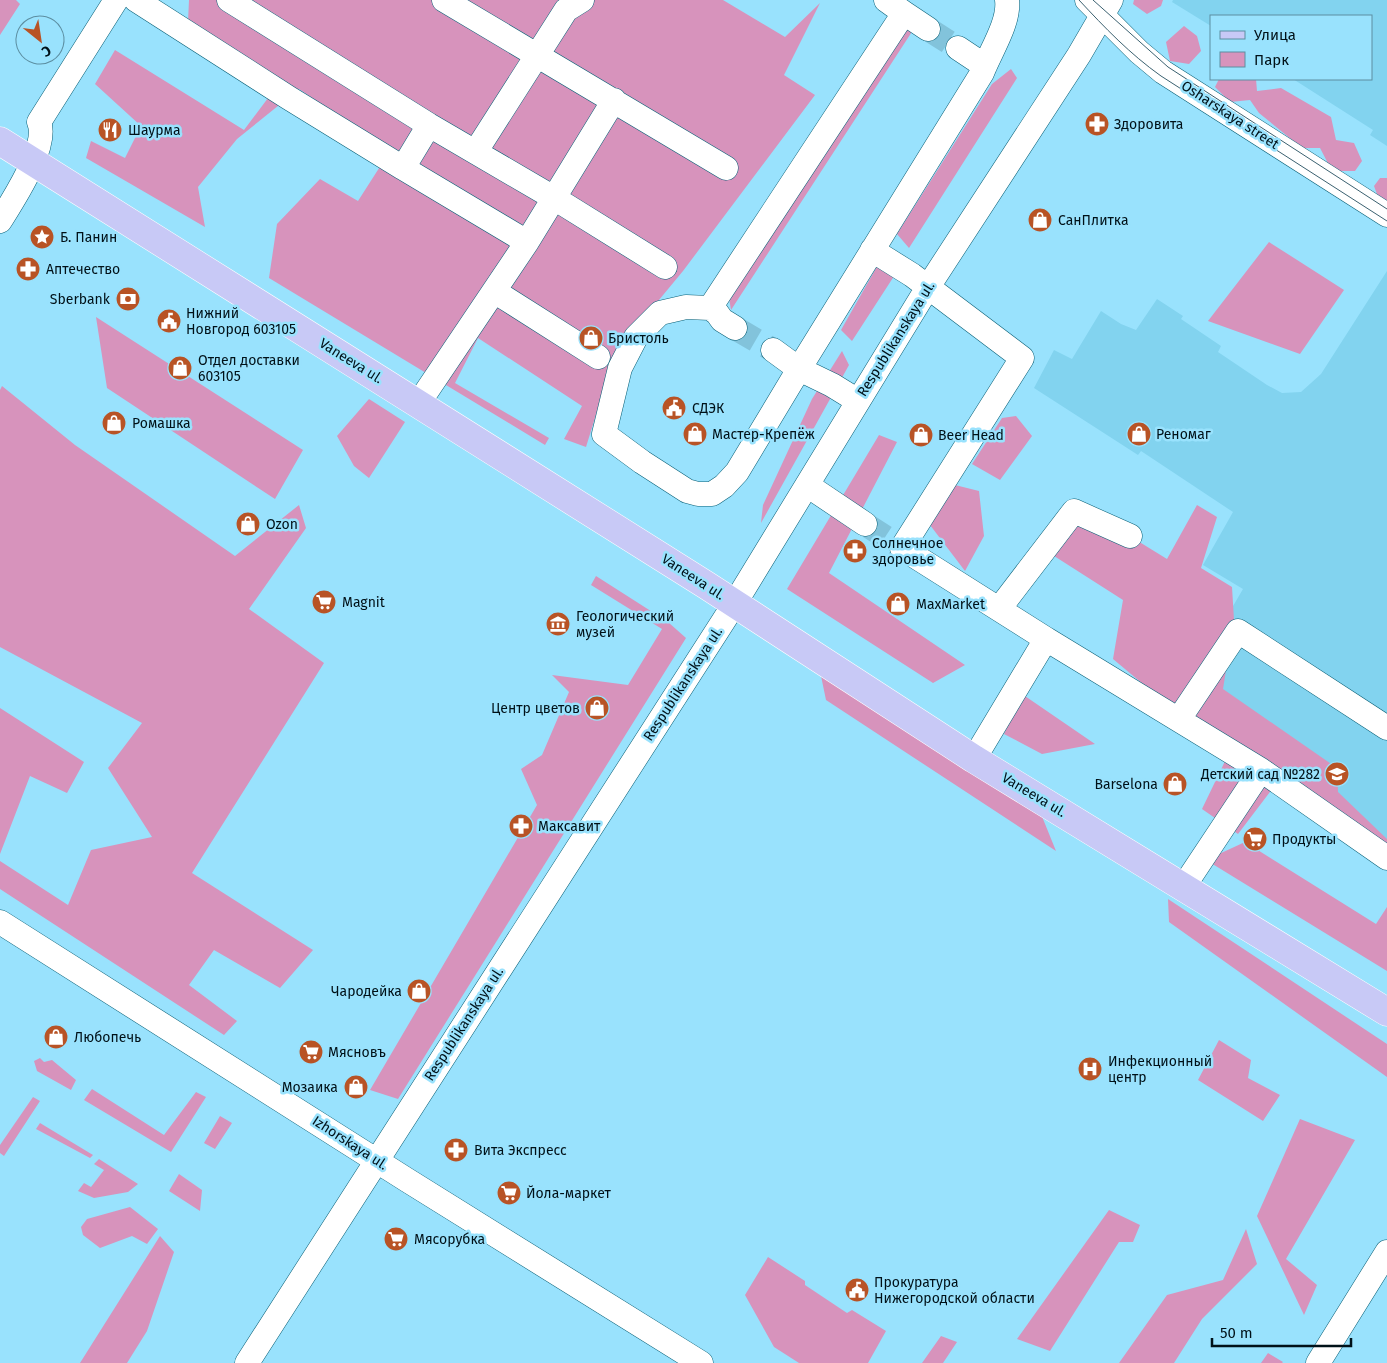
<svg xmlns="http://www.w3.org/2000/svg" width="1387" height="1363" font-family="'Fira Sans',sans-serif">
  <rect width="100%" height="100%" fill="#99e2fd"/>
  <!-- built -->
  <path fill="#82d3ef" d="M1173 0H1387V146L1370 135 1373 130 1293 79H1371V16H1211V26L1172 2Z
    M1387 271V840L1177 702 1243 589 1203 565 1233 512 1141 451 1138 455 1034 388 1054 350 1072 359 1101 311 1121 324 1136 330 1157 299 1183 316 1181 319 1221 346 1218 352 1267 385 1282 393 1301 392 1321 374Z"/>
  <!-- green -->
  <path fill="#d793bc" d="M0 0H16L20 4 0 35Z
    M189 0H723L785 37 820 3 784 75 815 95 683 271 615 353 586 447 564 439 582 406 478 338 455 383 549 438 545 445 269 278 277 224 320 179 358 201 390 151 299 89 237 139 198 187 205 227 86 158 91 141 125 158 141 126 95 84 115 50 244 130 280 82 188 22Z
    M1134 0H1163L1161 6 1147 14 1133 4Z
    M917 24 731 310 728 291 898 29Z
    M1184 26 1197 36 1201 51 1189 64 1170 61 1166 42Z
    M1011 69 1017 78 909 248 897 234 992 84Z
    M1219 79H1256L1257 91 1281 88 1331 117 1336 140 1354 143 1362 161 1355 171H1332L1320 148H1302L1259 113 1250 100 1230 102 1215 87Z
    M1380 178H1387V205H1381L1374 186Z
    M1269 242 1344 290 1300 354 1208 321Z
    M879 263 898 270 852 341 841 330Z
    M96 317 303 450 275 499 107 388Z
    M842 351 849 365 761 523 763 505 812 399Z
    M2 386 75 445 235 556 299 505 306 528 249 609 324 663 192 873 313 950 280 988 214 950 189 985 237 1021 224 1035 0 889V861L68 905 91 850 152 837 108 768 142 723 0 647V390Z
    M369 399 405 422 369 478 354 466 337 436Z
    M1016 416 1032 436 1000 480 972 464 1002 418Z
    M879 435 897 442 829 573 965 665 933 683 787 589Z
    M955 485 979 491 984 536 965 571 930 525Z
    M1076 503 1167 559 1197 505 1217 517 1201 568 1232 587 1234 620 1223 689 1337 768 1338 792 1387 839V863L1273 788 1238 834 1202 809 1228 755 1113 659 1123 600 1051 554Z
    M596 576 668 622 686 638 398 1099 370 1090 537 805 521 769 542 755 569 692 552 675 628 685 662 629 591 585Z
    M820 671 1041 814 1056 851 826 700Z
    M1022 694 1095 744 1042 754 1004 734Z
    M0 708 84 762 67 793 30 776 0 854Z
    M1245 842 1376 924 1387 907V971L1206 860Z
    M1168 899 1387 1044V1077L1169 922Z
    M1219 1040 1251 1060 1248 1078 1280 1095 1263 1121 1198 1080Z
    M40 1058 44 1062 52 1060 76 1080 71 1090 37 1071 34 1061Z
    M92 1089 164 1135 196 1092 206 1097 171 1152 84 1100Z
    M33 1097 40 1101 4 1156 0 1153V1145Z
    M220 1116 232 1123 215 1149 204 1143Z
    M1300 1119 1355 1140 1286 1259 1317 1285 1304 1315 1257 1216Z
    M40 1123 93 1155 90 1158 36 1129Z
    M99 1159 138 1184 128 1192 94 1198 78 1191 84 1183 91 1187 104 1170 94 1164Z
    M179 1174 202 1190 200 1211 169 1191Z
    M130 1207 158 1229 147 1244 132 1236 100 1248 83 1235 81 1227 87 1219Z
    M1109 1210 1140 1225 1133 1242H1119L1050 1351 1017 1339Z
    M1246 1229 1257 1264 1202 1319 1174 1363H1119L1167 1295 1223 1280Z
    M160 1236 174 1252 147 1331 127 1363H80Z
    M768 1257 805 1281V1285L847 1313 852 1310 886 1331 868 1363H799L774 1347 745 1295Z
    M941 1336 957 1342 943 1363H922Z
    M1268 1353 1283 1362 1282 1363H1261Z"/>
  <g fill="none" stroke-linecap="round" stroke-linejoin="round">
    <!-- minor-tunnel -->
    <path stroke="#82c3db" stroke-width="24" stroke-dasharray="24 12" stroke-linecap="butt" d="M928 29 958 48
      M735 328 773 350
      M865 524 896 544"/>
    <defs>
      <path id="minor" d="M136 0 289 98 403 168 429 125
        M229 0 429 125 554 198 665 267
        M444 0 726 168
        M886 0 904 13
        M1087 0 1139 52 1163 72 1387 215
        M928 29 904 13 710 308 686 307 660 313 636 337 620 368 604 434 642 462 687 491 698 494H712L724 486 737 472 799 369 982 73C990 52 1010 22 1007 0
        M958 48 985 66
        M476 151 566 10 582 0
        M403 168 527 242 418 404
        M0 221C13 200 49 146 39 122L116 0
        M527 242 614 100
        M872 250 912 275 1022 358 902 548 1046 639
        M494 291 598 357
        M710 308 717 313 722 320 735 328
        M773 350 799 369 832 385 858 401
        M807 485 865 524
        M999 609 1074 511 1130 536
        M1179 719 1238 631 1387 728
        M974 759 1046 639 1261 770 1387 858
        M1184 886 1261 770
        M0 922 407 1180 701 1363
        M247 1363 735 603 928 287 1079 55 1111 0
        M1318 1363 1387 1252"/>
      <path id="major" d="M0 141 706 585 974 759 1387 1012"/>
    </defs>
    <!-- minor casing -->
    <use href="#minor" stroke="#085f76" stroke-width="25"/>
    <!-- major casing -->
    <use href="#major" stroke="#fff" stroke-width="29"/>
    <!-- minor -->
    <use href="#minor" stroke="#fff" stroke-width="24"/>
    <!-- major -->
    <use href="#major" stroke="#c8c9f6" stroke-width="28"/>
    <!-- tram -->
    <path stroke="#3b6170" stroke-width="1" d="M1079 0C1105 28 1130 54 1161 76L1387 221
      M1093 0 1168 67 1387 209"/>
  </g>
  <!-- icons -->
  <defs>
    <symbol id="pharmacy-disc" viewBox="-11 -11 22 22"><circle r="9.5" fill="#b85325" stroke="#99e2fd"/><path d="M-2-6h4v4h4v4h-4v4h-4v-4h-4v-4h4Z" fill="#fff"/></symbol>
    <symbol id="restaurant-disc" viewBox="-11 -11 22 22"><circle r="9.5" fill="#b85325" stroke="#99e2fd"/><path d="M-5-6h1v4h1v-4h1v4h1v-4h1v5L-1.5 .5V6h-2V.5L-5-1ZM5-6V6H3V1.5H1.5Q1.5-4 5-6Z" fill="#fff"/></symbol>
    <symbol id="shop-disc" viewBox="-11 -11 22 22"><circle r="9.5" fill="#b85325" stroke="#99e2fd"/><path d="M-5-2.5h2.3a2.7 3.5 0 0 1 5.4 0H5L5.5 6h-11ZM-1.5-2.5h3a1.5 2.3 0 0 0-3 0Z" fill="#fff"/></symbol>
    <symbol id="sight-disc" viewBox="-11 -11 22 22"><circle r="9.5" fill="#b85325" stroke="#99e2fd"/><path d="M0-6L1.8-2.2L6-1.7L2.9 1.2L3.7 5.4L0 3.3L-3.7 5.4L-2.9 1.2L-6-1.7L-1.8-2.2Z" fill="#fff"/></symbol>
    <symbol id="bank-disc" viewBox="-11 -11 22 22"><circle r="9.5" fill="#b85325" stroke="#99e2fd"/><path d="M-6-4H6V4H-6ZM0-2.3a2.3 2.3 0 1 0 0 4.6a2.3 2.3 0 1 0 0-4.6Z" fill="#fff"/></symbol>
    <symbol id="civic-disc" viewBox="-11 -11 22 22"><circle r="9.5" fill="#b85325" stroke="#99e2fd"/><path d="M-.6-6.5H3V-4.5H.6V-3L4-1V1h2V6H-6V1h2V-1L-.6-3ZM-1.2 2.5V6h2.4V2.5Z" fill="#fff"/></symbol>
    <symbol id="supermarket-disc" viewBox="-11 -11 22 22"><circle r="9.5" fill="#b85325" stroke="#99e2fd"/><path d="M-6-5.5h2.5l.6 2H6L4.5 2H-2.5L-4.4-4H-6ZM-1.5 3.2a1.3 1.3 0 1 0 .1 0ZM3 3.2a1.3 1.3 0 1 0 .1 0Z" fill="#fff"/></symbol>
    <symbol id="museum-disc" viewBox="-11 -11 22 22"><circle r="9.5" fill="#b85325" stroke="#99e2fd"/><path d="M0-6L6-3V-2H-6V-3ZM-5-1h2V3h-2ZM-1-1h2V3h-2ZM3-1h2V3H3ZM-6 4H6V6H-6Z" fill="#fff"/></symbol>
    <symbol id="school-disc" viewBox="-11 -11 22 22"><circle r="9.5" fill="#b85325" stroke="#99e2fd"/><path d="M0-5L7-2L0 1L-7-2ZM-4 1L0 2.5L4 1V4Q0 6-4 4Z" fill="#fff"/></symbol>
    <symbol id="hospital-disc" viewBox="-11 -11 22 22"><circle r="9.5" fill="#b85325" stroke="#99e2fd"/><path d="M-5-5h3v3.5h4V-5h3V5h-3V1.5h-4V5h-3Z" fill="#fff"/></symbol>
  </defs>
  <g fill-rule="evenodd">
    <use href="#pharmacy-disc" x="1083" y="110" width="28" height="28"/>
    <use href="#restaurant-disc" x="96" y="116" width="28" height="28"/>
    <use href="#shop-disc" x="1026" y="206" width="28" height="28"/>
    <use href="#sight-disc" x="28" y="223" width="28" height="28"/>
    <use href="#pharmacy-disc" x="14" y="255" width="28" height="28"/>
    <use href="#bank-disc" x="114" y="285" width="28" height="28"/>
    <use href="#civic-disc" x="155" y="307" width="28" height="28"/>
    <use href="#shop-disc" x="577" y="324" width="28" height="28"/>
    <use href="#shop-disc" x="166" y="354" width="28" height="28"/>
    <use href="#civic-disc" x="660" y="394" width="28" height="28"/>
    <use href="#shop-disc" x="100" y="409" width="28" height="28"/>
    <use href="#shop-disc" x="681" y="420" width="28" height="28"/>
    <use href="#shop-disc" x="1125" y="420" width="28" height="28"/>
    <use href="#shop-disc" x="907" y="421" width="28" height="28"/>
    <use href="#shop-disc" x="234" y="510" width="28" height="28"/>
    <use href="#pharmacy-disc" x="841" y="537" width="28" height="28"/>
    <use href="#supermarket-disc" x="310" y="588" width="28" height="28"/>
    <use href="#shop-disc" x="884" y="590" width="28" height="28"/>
    <use href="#museum-disc" x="544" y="610" width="28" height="28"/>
    <use href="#shop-disc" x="583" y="694" width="28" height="28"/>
    <use href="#school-disc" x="1323" y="760" width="28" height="28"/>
    <use href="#shop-disc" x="1161" y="770" width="28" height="28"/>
    <use href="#pharmacy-disc" x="507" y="812" width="28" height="28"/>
    <use href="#supermarket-disc" x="1241" y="825" width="28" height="28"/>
    <use href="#shop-disc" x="405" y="977" width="28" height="28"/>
    <use href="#shop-disc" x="42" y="1023" width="28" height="28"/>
    <use href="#supermarket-disc" x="297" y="1038" width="28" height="28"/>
    <use href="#hospital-disc" x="1076" y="1055" width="28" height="28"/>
    <use href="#shop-disc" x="342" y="1073" width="28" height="28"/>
    <use href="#pharmacy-disc" x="442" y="1136" width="28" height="28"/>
    <use href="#supermarket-disc" x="495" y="1179" width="28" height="28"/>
    <use href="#supermarket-disc" x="382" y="1225" width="28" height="28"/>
    <use href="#civic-disc" x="843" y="1276" width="28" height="28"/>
  </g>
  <g text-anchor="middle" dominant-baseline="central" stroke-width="5" stroke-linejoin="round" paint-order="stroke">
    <!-- street labels -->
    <g font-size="14" fill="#001118" stroke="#99e2fd">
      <text transform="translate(1230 115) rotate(33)">Osharskaya street</text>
      <text transform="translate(896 339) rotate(-58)">Respublikanskaya ul.</text>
      <text transform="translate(351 361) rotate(32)">Vaneeva ul.</text>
      <text transform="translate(693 577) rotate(33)">Vaneeva ul.</text>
      <text transform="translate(683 684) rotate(-57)">Respublikanskaya ul.</text>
      <text transform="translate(1034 795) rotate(31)">Vaneeva ul.</text>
      <text transform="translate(464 1024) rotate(-57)">Respublikanskaya ul.</text>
      <text transform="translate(350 1143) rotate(33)">Izhorskaya ul.</text>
    </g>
    <!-- poi labels -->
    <g font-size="14" fill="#001118" stroke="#99e2fd" text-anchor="start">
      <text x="1114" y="124">Здоровита</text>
      <text x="128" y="130">Шаурма</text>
      <text x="1058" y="220">СанПлитка</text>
      <text x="60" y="237">Б. Панин</text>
      <text x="46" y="269">Аптечество</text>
      <text x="110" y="299" text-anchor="end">Sberbank</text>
      <text x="186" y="313">Нижний<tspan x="186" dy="16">Новгород 603105</tspan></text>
      <text x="608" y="338">Бристоль</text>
      <text x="198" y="360">Отдел доставки<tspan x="198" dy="16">603105</tspan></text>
      <text x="692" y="408">СДЭК</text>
      <text x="132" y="423">Ромашка</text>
      <text x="712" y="434">Мастер-Крепёж</text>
      <text x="1156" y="434">Реномаг</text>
      <text x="938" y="435">Beer Head</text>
      <text x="266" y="524">Ozon</text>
      <text x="872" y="543">Солнечное<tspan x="872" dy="16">здоровье</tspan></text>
      <text x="342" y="602">Magnit</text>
      <text x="916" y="604">MaxMarket</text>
      <text x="576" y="616">Геологический<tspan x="576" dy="16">музей</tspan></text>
      <text x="580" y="708" text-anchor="end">Центр цветов</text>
      <text x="1320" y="774" text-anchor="end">Детский сад №282</text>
      <text x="1158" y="784" text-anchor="end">Barselona</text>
      <text x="538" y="826">Максавит</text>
      <text x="1272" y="839">Продукты</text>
      <text x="402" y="991" text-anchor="end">Чародейка</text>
      <text x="74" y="1037">Любопечь</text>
      <text x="328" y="1052">Мясновъ</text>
      <text x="1108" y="1061">Инфекционный<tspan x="1108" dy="16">центр</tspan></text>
      <text x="338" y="1087" text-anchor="end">Мозаика</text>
      <text x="474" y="1150">Вита Экспресс</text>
      <text x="526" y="1193">Йола-маркет</text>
      <text x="414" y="1239">Мясорубка</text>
      <text x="874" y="1282">Прокуратура<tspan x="874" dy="16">Нижегородской области</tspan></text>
    </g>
  </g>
  <!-- legend -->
  <rect x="1210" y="15" width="162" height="65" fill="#99e2fd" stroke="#5c8ea1"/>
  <rect x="1220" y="31" width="25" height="8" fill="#c8c9f6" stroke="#5c8ea1"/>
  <text x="1254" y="40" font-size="15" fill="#001118">Улица</text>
  <rect x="1220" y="52" width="25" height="15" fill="#d793bc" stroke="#5c8ea1"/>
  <text x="1254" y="65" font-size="15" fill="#001118">Парк</text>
  <!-- north arrow -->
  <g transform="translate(40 40) rotate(150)"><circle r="24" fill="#99e2fd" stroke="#5c8ea1"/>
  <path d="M0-4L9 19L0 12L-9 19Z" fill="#b85325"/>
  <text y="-8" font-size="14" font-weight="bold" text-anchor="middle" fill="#001118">С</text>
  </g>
  <!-- scale -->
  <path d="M1212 1338v8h139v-8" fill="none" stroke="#001118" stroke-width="2.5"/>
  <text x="1220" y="1338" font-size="15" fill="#001118" stroke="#99e2fd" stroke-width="4" paint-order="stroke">50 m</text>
</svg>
